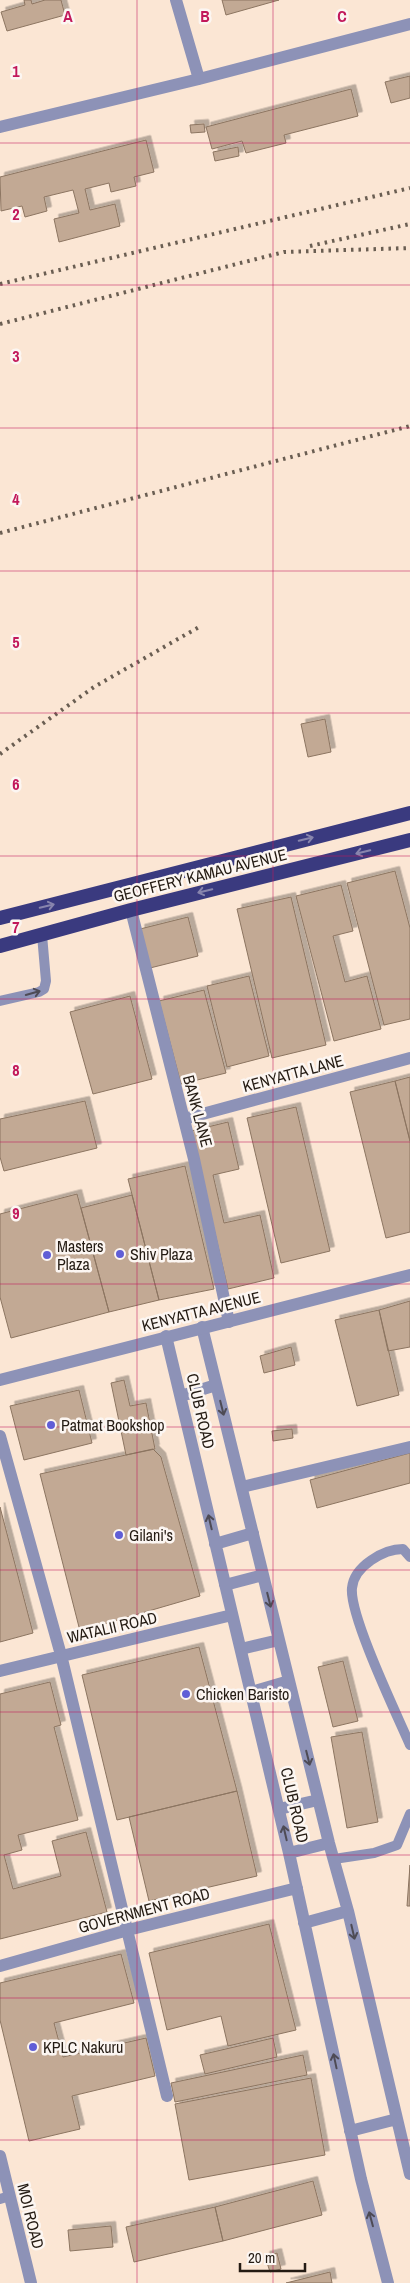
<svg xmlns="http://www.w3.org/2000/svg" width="410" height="2283" font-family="'Archivo Narrow',sans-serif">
  <defs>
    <filter id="shadow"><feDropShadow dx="4.5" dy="-4.5" stdDeviation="0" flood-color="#0004"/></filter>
  </defs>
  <rect width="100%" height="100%" fill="#fbe6d4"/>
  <!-- building -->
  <path fill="#c2a994" stroke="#8c7561" filter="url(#shadow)" d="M24 0H31L32 4 45 0H61L65 15 7 31 1 12 25 5Z
    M222 0H279L226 15Z
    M410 76V98L391 103 385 82Z
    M351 89 358 116 284 135 286 143 246 153 242 141 212 149 206 127Z
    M204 124 205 132 191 133 190 125Z
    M146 140 154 172 134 177 136 186 111 192 109 183 85 189 90 210 115 204 120 226 59 242 54 219 79 213 73 190 44 197 47 211 25 217 22 206 1 211 0 177Z
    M238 147 239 156 215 161 213 152Z
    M325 719 331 752 308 757 301 724Z
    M395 871 410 928V1019L384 1025 347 883Z
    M341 885 353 931 333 936 345 982 367 976 381 1029 334 1041 296 896Z
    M291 897 326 1045 272 1058 237 909Z
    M188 917 198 956 150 968 140 929Z
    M249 976 269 1056 227 1067 207 986Z
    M204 990 226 1073 181 1084 159 1001Z
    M130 996 152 1079 93 1094 70 1012Z
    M410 1077V1141L395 1081Z
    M395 1081 410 1141V1232L386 1238 350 1092Z
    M85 1101 97 1148 4 1171 0 1157V1119Z
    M296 1107 330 1251 281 1263 247 1118Z
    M228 1122 239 1169 213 1175 224 1223 260 1215 274 1278 228 1289 191 1131Z
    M185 1166 214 1289 159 1300 128 1179Z
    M77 1194 109 1312 11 1338 0 1297V1214Z
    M132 1195 159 1300 109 1312 81 1208Z
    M410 1301V1347L388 1351 379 1310Z
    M379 1310 399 1395 357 1406 335 1320Z
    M291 1347 295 1365 264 1373 260 1356Z
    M124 1380 130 1406 146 1403 155 1449 126 1455 111 1383Z
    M79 1390 92 1443 24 1460 10 1406Z
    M292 1429 293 1438 273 1441 272 1431Z
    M153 1449 161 1457 200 1596 80 1631 40 1474Z
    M410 1453V1483L317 1508 310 1480Z
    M0 1507 33 1633 0 1642Z
    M199 1647 237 1791 117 1820 82 1675Z
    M343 1661 358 1721 333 1727 318 1667Z
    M50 1682 61 1725 54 1727 78 1820 18 1835 22 1850 4 1855 13 1889 61 1876 52 1841 86 1832 107 1912 0 1939V1694Z
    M362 1732 378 1822 347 1828 331 1737Z
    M237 1791 257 1876 149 1901 129 1817Z
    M410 1865V1906H407Z
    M269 1924 296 2030 228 2046 221 2016 167 2030 149 1953Z
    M121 1954 134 2003 54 2023 63 2057 146 2038 155 2076 72 2096 80 2129 29 2141 0 2020V1983Z
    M273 2038 277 2057 205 2074 200 2055Z
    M303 2055 307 2075 175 2102 171 2083Z
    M311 2078 325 2155 189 2180 175 2104Z
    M313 2181 322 2215 223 2241 215 2207Z
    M215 2207 223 2241 134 2262 126 2227Z
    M111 2226 113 2247 70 2251 68 2230Z
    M277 2253 281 2269 270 2272 265 2256Z
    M330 2272 332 2283H286Z"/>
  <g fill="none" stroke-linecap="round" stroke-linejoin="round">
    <!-- service -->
    <path stroke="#8d92b7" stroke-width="10" d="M0 1001 39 992 44 989 46 981 42 935
      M410 1557 403 1549C384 1549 354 1566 352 1588 349 1615 397 1715 410 1745
      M334 1859 374 1853 397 1845 410 1814
      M0 2199 10 2196"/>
    <!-- minor -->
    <path stroke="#8d92b7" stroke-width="12" d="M176 0 199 79
      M0 127 199 79 410 24
      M131 910 194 1159 229 1322
      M184 1119 410 1058
      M202 1327 329 1843 348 1911 410 2174
      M166 1336 289 1853 361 2179 388 2283
      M181 1396 216 1385
      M0 1436 61 1655 167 2096
      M242 1487 410 1447
      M215 1544 253 1533
      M225 1585 263 1575
      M241 1649 279 1640
      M0 1671 232 1615
      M251 1692 289 1681
      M279 1809 318 1800
      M289 1853 329 1843
      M304 1923 348 1911
      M0 1966 128 1930 297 1888
      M350 2131 397 2119
      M0 2156 31 2283"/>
    <!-- tertiary -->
    <path stroke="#8d92b7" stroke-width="12" d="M0 1380 410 1275"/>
    <!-- trunk -->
    <path stroke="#3a3a7f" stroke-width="14" d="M0 918 410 813
      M0 946 131 910 410 840"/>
    <!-- rail -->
    <path stroke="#6a5e52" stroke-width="4" stroke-dasharray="2.5 5" stroke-linecap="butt" d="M310 246 410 224
      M0 284 410 188
      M0 324 284 252 410 248
      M0 533 410 426
      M0 754 94 687 199 627"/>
  </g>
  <!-- one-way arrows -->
  <defs><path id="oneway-shaft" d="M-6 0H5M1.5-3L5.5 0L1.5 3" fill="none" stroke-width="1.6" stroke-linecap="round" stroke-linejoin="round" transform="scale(1.25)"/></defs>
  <g stroke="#8885ad">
    <use href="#oneway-shaft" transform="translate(306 839) rotate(-14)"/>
    <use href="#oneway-shaft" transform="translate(363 852) rotate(166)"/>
    <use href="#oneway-shaft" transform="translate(205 891) rotate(166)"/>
    <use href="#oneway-shaft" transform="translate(47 906) rotate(-14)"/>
  </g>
  <g stroke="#4e4b55">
    <use href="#oneway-shaft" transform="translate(33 993) rotate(-16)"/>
    <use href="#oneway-shaft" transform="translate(222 1408) rotate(76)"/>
    <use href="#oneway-shaft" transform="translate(210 1522) rotate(-103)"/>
    <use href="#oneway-shaft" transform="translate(269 1600) rotate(76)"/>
    <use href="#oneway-shaft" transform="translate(308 1758) rotate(76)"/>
    <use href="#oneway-shaft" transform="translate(285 1833) rotate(-103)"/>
    <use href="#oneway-shaft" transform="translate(353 1932) rotate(77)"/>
    <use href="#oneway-shaft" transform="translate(335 2061) rotate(-102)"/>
    <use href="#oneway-shaft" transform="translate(371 2219) rotate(-105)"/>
  </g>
  <!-- grid -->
  <path fill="none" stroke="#c2185b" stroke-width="1" stroke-opacity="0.55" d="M137 0V2283M273 0V2283M0 143H410M0 285H410M0 428H410M0 571H410M0 713H410M0 856H410M0 999H410M0 1142H410M0 1284H410M0 1427H410M0 1570H410M0 1712H410M0 1855H410M0 1998H410M0 2140H410"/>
  <!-- markers -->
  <g fill="#605ed6" stroke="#fcf6f2" stroke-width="2">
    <circle cx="120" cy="1254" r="5"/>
    <circle cx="47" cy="1255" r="5"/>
    <circle cx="51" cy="1425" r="5"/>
    <circle cx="119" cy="1535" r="5"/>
    <circle cx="186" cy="1694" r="5"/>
    <circle cx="33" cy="2047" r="5"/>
  </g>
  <g text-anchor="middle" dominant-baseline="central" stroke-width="5" stroke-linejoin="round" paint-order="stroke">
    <!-- street labels -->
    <g font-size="16" fill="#241b13" stroke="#fcf6f2">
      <text transform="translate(200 875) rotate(-14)">GEOFFERY KAMAU AVENUE</text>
      <text transform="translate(293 1073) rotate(-15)">KENYATTA LANE</text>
      <text transform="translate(198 1111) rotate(75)">BANK LANE</text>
      <text transform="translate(201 1311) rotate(-14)">KENYATTA AVENUE</text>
      <text transform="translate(201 1411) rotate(77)">CLUB ROAD</text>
      <text transform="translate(112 1627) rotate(-13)">WATALII ROAD</text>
      <text transform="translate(295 1805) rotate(77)">CLUB ROAD</text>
      <text transform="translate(144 1910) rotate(-15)">GOVERNMENT ROAD</text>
      <text transform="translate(31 2216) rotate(76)">MOI ROAD</text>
    </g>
    <!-- poi labels -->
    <g font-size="16" fill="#241b13" stroke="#fcf6f2" text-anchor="start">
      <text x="57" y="1246">Masters<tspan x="57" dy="18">Plaza</tspan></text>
      <text x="130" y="1254">Shiv Plaza</text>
      <text x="61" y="1425">Patmat Bookshop</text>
      <text x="129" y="1535">Gilani's</text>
      <text x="196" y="1694">Chicken Baristo</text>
      <text x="43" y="2047">KPLC Nakuru</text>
    </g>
  </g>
  <g font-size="16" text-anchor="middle" font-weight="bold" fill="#c2185b" stroke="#fcf6f2" stroke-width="5" stroke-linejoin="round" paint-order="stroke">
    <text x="68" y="22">A</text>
    <text x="205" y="22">B</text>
    <text x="342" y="22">C</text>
    <text x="16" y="77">1</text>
    <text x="16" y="220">2</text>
    <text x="16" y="362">3</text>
    <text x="16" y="505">4</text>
    <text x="16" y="648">5</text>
    <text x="16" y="790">6</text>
    <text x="16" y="933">7</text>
    <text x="16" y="1076">8</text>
    <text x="16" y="1219">9</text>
  </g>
  <!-- scale -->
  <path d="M240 2263v8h65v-8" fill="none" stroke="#241b13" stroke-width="2.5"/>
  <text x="248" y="2263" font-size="15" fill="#241b13" stroke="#fcf6f2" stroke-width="4" paint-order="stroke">20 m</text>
</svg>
